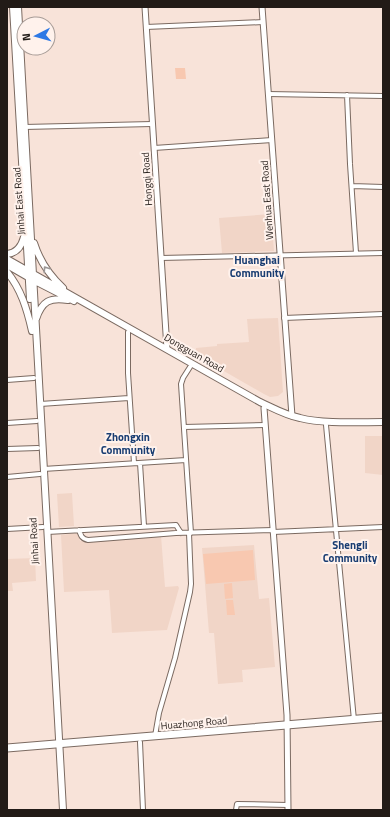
<svg xmlns="http://www.w3.org/2000/svg" width="390" height="817" font-family="'Titillium Web',sans-serif">
  <rect width="100%" height="100%" fill="#f8e3d9"/>
  <!-- built -->
  <path fill="#f1d5c7" d="M271 214 274 251 222 253 219 218Z
    M278 318 283 392 278 396 270 397 264 394 196 355V348L217 346V344L249 342 247 319Z
    M365 436H383V475L365 473Z
    M72 493 74 526 59 527 57 494Z
    M79 533 80 541 161 536 165 587 178 586 179 588 167 630 112 633 109 590 64 592 61 535Z
    M254 545 259 599 269 598 275 667 242 670 243 682 218 684 214 633H209L202 548Z
    M35 558 36 581 12 583 13 591H7V559Z"/>
  <!-- green -->
  <path fill="#f8c8b0" d="M175 68H185L186 79H176Z
    M253 550 255 580 206 584 203 554Z
    M232 583 233 598 225 599 224 584Z
    M226 600H233L235 615H227Z"/>
  <g fill="none" stroke-linecap="round" stroke-linejoin="round">
    <defs>
      <path id="minor" d="M146 27 263 22
        M268 94 383 96
        M347 95 350 164 356 253
        M24 127 152 124
        M154 148 272 140
        M352 186 383 187
        M161 258 383 253
        M284 318 383 314
        M128 332V373L134 463
        M190 367 183 378 181 384 191 533
        M7 380 34 378
        M40 404 129 398
        M7 423 37 421
        M326 425 354 720
        M184 427 265 425
        M7 449 38 448
        M140 463 144 526
        M43 469 186 460
        M7 477 40 474
        M7 529 43 527
        M79 530C81 536 82 539 88 540L176 533 273 530
        M47 532 176 525 181 533
        M273 532 383 527
        M155 736 159 713 175 658 190 592 191 584 189 533
        M140 742 143 810
        M236 810 237 804 288 805"/>
      <path id="tertiary" d="M145 7 167 349
        M262 7 292 416
        M264 408 287 715 288 810"/>
      <path id="secondary" d="M13 7 30 299
        M18 7 63 810
        M34 243C40 262 49 275 63 288
        M7 254C17 253 22 245 24 237
        M7 259 260 402C273 408 285 415 300 418 323 424 358 422 383 422
        M7 265 33 280 74 301
        M7 272C21 289 27 309 32 331
        M36 319C42 301 50 297 68 300"/>
      <path id="primary" d="M7 748 383 717"/>
    </defs>
    <!-- minor casing -->
    <use href="#minor" stroke="#7b6a61" stroke-width="6"/>
    <!-- tertiary casing -->
    <use href="#tertiary" stroke="#7b6a61" stroke-width="7"/>
    <!-- secondary casing -->
    <use href="#secondary" stroke="#7b6a61" stroke-width="8"/>
    <!-- primary casing -->
    <use href="#primary" stroke="#7b6a61" stroke-width="9"/>
    <!-- minor -->
    <use href="#minor" stroke="#fff" stroke-width="4"/>
    <!-- tertiary -->
    <use href="#tertiary" stroke="#fff" stroke-width="5"/>
    <!-- secondary -->
    <use href="#secondary" stroke="#fff" stroke-width="6"/>
    <!-- primary -->
    <use href="#primary" stroke="#fff" stroke-width="7"/>
  </g>
  <!-- one-way arrows -->
  <defs><path id="oneway-chevron" d="M-2-3.5L2.5 0L-2 3.5" fill="none" stroke-width="1.6" stroke-linecap="round" stroke-linejoin="round"/></defs>
  <use stroke="#9c9897" href="#oneway-chevron" transform="translate(46 269) rotate(-124)"/>
  <g text-anchor="middle" dominant-baseline="central" stroke-width="4" stroke-linejoin="round" paint-order="stroke">
    <!-- street labels -->
    <g font-size="10" fill="#221b17" stroke="#fff2ec">
      <text transform="translate(147 179) rotate(-94)">Hongqi Road</text>
      <text transform="translate(267 200) rotate(-94)">Wenhua East Road</text>
      <text transform="translate(19 201) rotate(-94)">Jinhai East Road</text>
      <text transform="translate(194 353) rotate(30)">Dongguan Road</text>
      <text transform="translate(34 541) rotate(-93)">Jinhai Road</text>
      <text transform="translate(194 723) rotate(-5)">Huazhong Road</text>
    </g>
    <!-- neighbourhood labels -->
    <g font-size="11" font-weight="bold" fill="#193d72" stroke="#fff2ec">
      <text x="257" y="260">Huanghai<tspan x="257" dy="13">Community</tspan></text>
      <text x="128" y="437">Zhongxin<tspan x="128" dy="13">Community</tspan></text>
      <text x="350" y="545">Shengli<tspan x="350" dy="13">Community</tspan></text>
    </g>
  </g>
  <!-- border -->
  <rect width="390" height="817" fill="none" stroke="#221b17" stroke-width="16"/>
  <!-- north arrow -->
  <g transform="translate(36 36) rotate(264)"><circle r="19" fill="#fff2ec" stroke="#a79c97"/>
  <path d="M0-3L7 15L0 10L-7 15Z" fill="#2e79e5"/>
  <text y="-6" font-size="11" font-weight="bold" text-anchor="middle" fill="#221b17">N</text>
  </g>
</svg>
